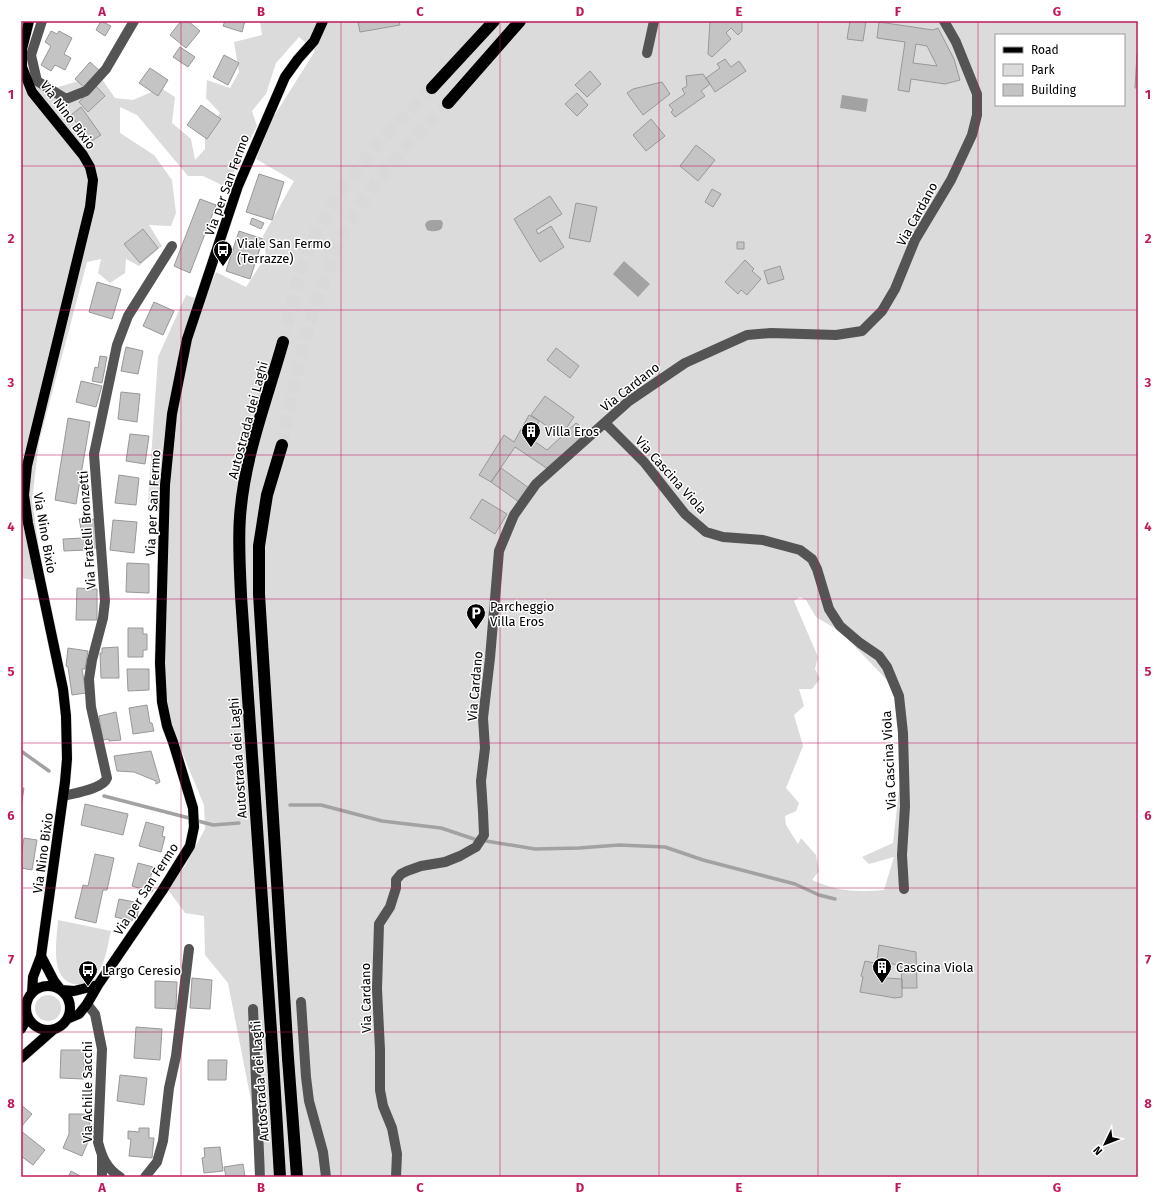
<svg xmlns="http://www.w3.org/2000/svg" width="1159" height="1198" font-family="'Fira Sans',sans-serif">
  <rect width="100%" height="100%" fill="#fff"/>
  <!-- green -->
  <path fill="#dbdbdb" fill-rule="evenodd" d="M260 21H1138V1177H266L228 983 205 955 204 916 185 913 166 887 185 866 205 829 204 805 171 726 164 694 168 521 148 502 158 357 186 295 204 301 216 272 246 287 266 256 263 236 294 181 256 159 271 121 315 51 299 37 276 63 266 94 252 111 257 126 226 187 203 176H188L137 115 120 107V133L154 155 172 180 176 213 171 226 149 225 162 246 139 266 126 259 125 273 110 283 98 273 101 259 87 262 39 442 32 500 44 582 21 578V64L55 88 99 75 115 98 133 100 161 88 175 97 172 123 191 139 195 160 205 149V136L220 113 206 98 207 80 230 88 239 72 234 42 262 35ZM996 35H1124V105H996ZM800 597 806 600 816 617 841 632 887 680 898 702 900 781 893 843 862 857 869 864 894 857 884 890C855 892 840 892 812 880L819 871 816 855 801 838 798 844 786 825 785 816 796 811 799 803 786 788 803 746 794 715 804 706 799 689H812L820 679 815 669 818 657 794 601Z
    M58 920 111 931C106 951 106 968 89 981 84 984 79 985 74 984 68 983 62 978 60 973 53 959 57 935 58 920Z
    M35 1008a13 13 0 1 1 26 0a13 13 0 1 1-26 0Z"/>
  <!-- water -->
  <path fill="#a2a2a2" d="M842 95 868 99 866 112 840 108Z
    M437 220H441L443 223 442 228C439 232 432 232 427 230L425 225C427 219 432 220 437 220Z
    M624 261 650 284 638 297 613 274Z"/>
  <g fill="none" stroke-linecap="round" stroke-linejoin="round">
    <!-- stream -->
    <path stroke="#a2a2a2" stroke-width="3.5" d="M21 751 49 771
      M104 796 189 818
      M290 805H321L382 821 441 828 474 839 535 849 579 848 619 845 665 847 703 860 795 884 819 895 835 899
      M198 821 213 825 239 823"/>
  </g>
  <!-- building -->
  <path fill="#c4c4c4" stroke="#989898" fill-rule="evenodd" d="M101 21 111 26 105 36 96 30Z
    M181 21H188L200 31 186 48 170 35Z
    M225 21H245L242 32 223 26Z
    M361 21H399L400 25 360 32 358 22Z
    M710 21H742V31L738 35 731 28 726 33 731 39 712 57 708 54Z
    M850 21H866L863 41 847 39Z
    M879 22 933 30 938 28 954 59 960 80 945 84 911 79 909 92 898 90 905 42 877 38ZM916 44 927 46 937 66 913 63Z
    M51 31 57 34 59 31 72 38 64 54 71 58 65 70 55 65 51 71 41 65 51 46 45 42Z
    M180 47 195 57 188 67 173 57Z
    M1137 54H1138V88H1135Z
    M224 55 239 63 228 85 213 77Z
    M725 59 731 67 739 61 746 71 715 92 706 78 720 68 717 64Z
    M90 62 101 72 86 89 75 79Z
    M150 68 168 80 158 96 139 83Z
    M590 71 601 84 587 97 575 85Z
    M703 74 710 84 701 91 705 96 675 117 671 112 673 110 669 105 685 94 682 89 687 86 686 76Z
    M662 82 670 94 643 115 627 93 633 89Z
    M96 86 105 96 88 112 79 102Z
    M577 93 588 105 577 116 565 104Z
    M201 105 221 119 207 139 187 125Z
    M81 107 101 135 90 142 71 115Z
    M651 119 665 136 646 151 633 135Z
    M696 145 715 160 698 181 680 166Z
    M259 174 284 182 272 220 246 212Z
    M712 189 721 194 713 207 705 202Z
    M550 196 562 214 536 230 538 234 551 226 564 247 540 262 514 219Z
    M200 199 216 205 190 273 174 266Z
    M576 203 597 207 590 242 569 238Z
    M252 218 264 223 261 229 250 224Z
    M143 229 158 248 140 263 124 244Z
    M239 231 263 239 250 279 226 271Z
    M737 242H744V249H737Z
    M745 260 754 269 752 271 761 279 747 295 741 290 738 294 725 282Z
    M780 266 784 279 768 284 764 271Z
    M97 282 121 289 112 319 89 312Z
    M154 302 174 311 163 335 143 326Z
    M126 347 143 351 138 374 121 371Z
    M556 348 579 366 570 378 547 360Z
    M100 356 107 357 102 383 92 381 95 367 98 368Z
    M81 381 102 386 96 407 76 402Z
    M121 392 140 394 137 422 118 419Z
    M545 396 574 417 561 436 531 415Z
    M529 415 539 421 531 439 547 450 576 423 588 432 548 469 515 447 491 482 479 475 504 435 514 442Z
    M68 418 90 422 76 504 55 500Z
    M130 434 149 436 145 464 126 461Z
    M501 468 529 488 519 502 491 482Z
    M119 475 139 478 136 505 115 503Z
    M482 499 507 514 495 534 470 518Z
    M89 517V520L94 519 99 547 86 550 64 551 63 539 83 538 79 519Z
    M113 520 137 522 134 553 110 550Z
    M127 563 149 564V593L126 592Z
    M77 588 97 589V620H76Z
    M128 628H143V634H147V650H143V657H128Z
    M118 647 119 678H101L100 653H102V648Z
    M68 648 88 651 85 669H82L86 693 72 695 68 667 66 666Z
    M127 669H149V690L128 691Z
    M147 705 150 723H152L154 731 133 734 129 708Z
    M116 712 121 740 109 741V739L103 740 99 716Z
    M151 751 160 782 156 784V781L134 772 117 771 114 756Z
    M21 788H24L21 807Z
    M85 804 128 814 123 835 81 825Z
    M146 822 164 827 162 836 165 837 161 852 139 846Z
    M24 838 37 840 32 870 21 868V856Z
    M95 854 114 858 107 890H103L96 923 75 918 83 885 88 886Z
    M138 863 153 867 150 880 155 882 152 892 132 886Z
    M119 899 140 903 137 917 133 916 132 921 115 917Z
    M879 945 916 952 917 988H902L901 966 877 960Z
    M865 961 889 966 886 978 902 979V997L895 998 860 992 863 977 861 976Z
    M192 978 212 980 210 1009 190 1008Z
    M155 981 177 982 176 1009 155 1008Z
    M136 1027 162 1029 160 1060 134 1058Z
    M61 1050H84V1079L60 1078Z
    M208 1060H227L226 1080H208Z
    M120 1075 147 1078 144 1105 117 1101Z
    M21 1105 32 1114 21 1127Z
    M69 1114H90V1137L82 1156 63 1148 69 1134Z
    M139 1128H149V1138H154L152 1158 129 1156 131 1139H128V1131L139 1132Z
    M21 1131 45 1150 33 1165 21 1156Z
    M220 1147 223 1171 204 1173 202 1158 205 1157 204 1148Z
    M243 1164 245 1177H226L224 1167Z
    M71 1171 82 1177H68Z"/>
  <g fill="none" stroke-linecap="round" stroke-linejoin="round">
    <!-- minor-tunnel -->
    <path stroke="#d9d9d9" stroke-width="10" stroke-dasharray="10 5" stroke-linecap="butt" d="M253 1009 301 1002"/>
    <!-- highway-tunnel -->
    <path stroke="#d9d9d9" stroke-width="12" stroke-dasharray="12 6" stroke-linecap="butt" d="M283 342 298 279 316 232 338 195 371 152 432 88
      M282 445C298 362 316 277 361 204 384 168 419 134 448 103"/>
    <defs>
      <path id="major" d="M29 21 22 49V67L32 92 83 155 90 167 93 180 90 207 27 466 24 495 28 523 63 689 66 716 67 759 65 782 41 956 33 977 32 993
        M41 956 54 981 61 990
        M26 1008a22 22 0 1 1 44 0a22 22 0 1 1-44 0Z
        M61 990 74 991 98 985
        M67 1019 79 1014 87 1004 98 985 162 891 190 846 194 827 193 808 173 742 167 726 162 702 160 663 165 485 172 414 187 339 238 186 285 77 298 59 314 41 323 21
        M21 1029 28 1017
        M21 1058 54 1029"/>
      <path id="highway" d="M432 88 494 21
        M448 103 520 21
        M259 594V546L267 495 282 445
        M241 596C240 570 238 543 240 517 244 457 267 399 283 342
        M288 1058 297 1177
        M273 1060 280 1177"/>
    </defs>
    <!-- major casing -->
    <use href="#major" stroke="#dbdbdb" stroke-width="11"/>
    <!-- highway casing -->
    <use href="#highway" stroke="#dbdbdb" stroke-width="13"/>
    <!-- minor -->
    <path stroke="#545454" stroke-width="10" d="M42 21 31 55 37 81 66 99 86 91 106 69 134 21
      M647 53 654 21
      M605 423 644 462 685 514 706 532 723 537 763 540 800 550 812 559 817 569 829 609 840 626 860 643 879 656 887 667 899 696 903 733 905 806 902 855 904 889
      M64 796C75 793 103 789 107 778L91 707 89 679 92 660 103 618 105 601 94 454 117 345 128 316 172 246
      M301 1002 306 1077 309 1101 323 1152 326 1177
      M87 1004 95 1014 102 1049 98 1142C102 1157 106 1168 120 1177
      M253 1009 260 1177
      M102 1155V1177
      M145 1177 157 1162 163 1141 169 1088 176 1056 189 949
      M396 1177 397 1154 392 1128 383 1106 380 1090V1050L377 989 379 924 390 907 396 888V880L401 874 407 871 421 866 445 862 460 856 476 847 484 835 483 812 481 781 485 748 483 718 490 658 499 551 514 515 536 484 629 401 685 363 747 335 771 333 836 335 862 331 882 311 895 289 915 240 951 180 972 135 977 115V94L956 42 944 21"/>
    <!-- major -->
    <use href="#major" stroke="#000" stroke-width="10"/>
    <!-- highway -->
    <use href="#highway" stroke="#000" stroke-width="12"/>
    <defs>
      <path id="highway-bridge" d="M259 594 288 1058
        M241 596 273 1060"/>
    </defs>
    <!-- highway-bridge casing -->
    <use href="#highway-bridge" stroke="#dbdbdb" stroke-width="13" stroke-linecap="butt"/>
    <!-- highway-bridge -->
    <use href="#highway-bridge" stroke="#000" stroke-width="12"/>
  </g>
  <!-- grid -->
  <path fill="none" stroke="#c2185b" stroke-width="1" stroke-opacity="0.55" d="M181 21V1177M341 21V1177M500 21V1177M659 21V1177M818 21V1177M978 21V1177M21 166H1138M21 310H1138M21 455H1138M21 599H1138M21 743H1138M21 888H1138M21 1032H1138"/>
  <!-- icons -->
  <defs>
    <symbol id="bus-pin" viewBox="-11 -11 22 30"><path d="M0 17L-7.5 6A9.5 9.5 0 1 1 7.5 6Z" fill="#000" stroke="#fff"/><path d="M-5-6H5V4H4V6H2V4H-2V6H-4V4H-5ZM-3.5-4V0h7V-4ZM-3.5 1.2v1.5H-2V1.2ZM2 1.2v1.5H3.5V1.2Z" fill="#fff"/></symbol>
    <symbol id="building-pin" viewBox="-11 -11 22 30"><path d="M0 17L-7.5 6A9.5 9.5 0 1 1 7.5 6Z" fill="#000" stroke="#fff"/><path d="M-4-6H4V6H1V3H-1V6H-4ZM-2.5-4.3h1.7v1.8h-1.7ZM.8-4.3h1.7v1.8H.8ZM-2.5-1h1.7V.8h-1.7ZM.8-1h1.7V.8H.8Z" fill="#fff"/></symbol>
    <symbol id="parking-pin" viewBox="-11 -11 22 30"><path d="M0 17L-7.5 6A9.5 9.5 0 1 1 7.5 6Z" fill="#000" stroke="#fff"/><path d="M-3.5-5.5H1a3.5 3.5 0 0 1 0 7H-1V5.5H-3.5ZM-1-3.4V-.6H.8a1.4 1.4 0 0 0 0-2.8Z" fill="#fff"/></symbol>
  </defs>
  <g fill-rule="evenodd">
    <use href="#bus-pin" x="212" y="239" width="22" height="30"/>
    <use href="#building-pin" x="520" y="420" width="22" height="30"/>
    <use href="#parking-pin" x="465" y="602" width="22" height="30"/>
    <use href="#building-pin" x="871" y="956" width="22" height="30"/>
    <use href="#bus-pin" x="77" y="959" width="22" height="30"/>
  </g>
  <g text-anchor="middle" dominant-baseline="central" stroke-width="3" stroke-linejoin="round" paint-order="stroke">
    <!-- street labels -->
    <g font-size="13" fill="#000" stroke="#fff">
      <text transform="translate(68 115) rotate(53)">Via Nino Bixio</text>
      <text transform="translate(227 185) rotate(-70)">Via per San Fermo</text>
      <text transform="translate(917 214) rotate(-61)">Via Cardano</text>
      <text transform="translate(630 387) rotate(-38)">Via Cardano</text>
      <text transform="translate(248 420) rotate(-75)">Autostrada dei Laghi</text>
      <text transform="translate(671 475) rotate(48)">Via Cascina Viola</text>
      <text transform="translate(153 503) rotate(-87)">Via per San Fermo</text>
      <text transform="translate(87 530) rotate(-94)">Via Fratelli Bronzetti</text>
      <text transform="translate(45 533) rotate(80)">Via Nino Bixio</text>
      <text transform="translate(475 686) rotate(-85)">Via Cardano</text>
      <text transform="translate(238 758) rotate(-94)">Autostrada dei Laghi</text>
      <text transform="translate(889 760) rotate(-93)">Via Cascina Viola</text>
      <text transform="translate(43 853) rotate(-82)">Via Nino Bixio</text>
      <text transform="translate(146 889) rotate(-57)">Via per San Fermo</text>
      <text transform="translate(366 998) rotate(-91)">Via Cardano</text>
      <text transform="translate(260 1081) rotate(-94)">Autostrada dei Laghi</text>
      <text transform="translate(87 1092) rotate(-90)">Via Achille Sacchi</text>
    </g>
    <!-- poi labels -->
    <g font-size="13" fill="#000" stroke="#fff" text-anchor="start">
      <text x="237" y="243">Viale San Fermo<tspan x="237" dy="15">(Terrazze)</tspan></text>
      <text x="545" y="431">Villa Eros</text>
      <text x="490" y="606">Parcheggio<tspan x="490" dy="15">Villa Eros</tspan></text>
      <text x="896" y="967">Cascina Viola</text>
      <text x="102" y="970">Largo Ceresio</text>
    </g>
  </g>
  <!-- border -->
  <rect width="1159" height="1198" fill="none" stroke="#ffffff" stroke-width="44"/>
  <!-- legend -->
  <rect x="995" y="34" width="130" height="72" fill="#ffffff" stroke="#999999"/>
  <rect x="1003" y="47" width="20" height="6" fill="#000000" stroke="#999999"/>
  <text x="1031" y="54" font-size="12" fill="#000000">Road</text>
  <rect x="1003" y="64" width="20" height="12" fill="#dbdbdb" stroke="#999999"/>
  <text x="1031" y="74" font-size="12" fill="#000000">Park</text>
  <rect x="1003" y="84" width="20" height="12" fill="#c4c4c4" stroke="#999999"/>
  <text x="1031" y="94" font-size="12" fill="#000000">Building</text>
  <!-- north arrow -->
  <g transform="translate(1105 1144) rotate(227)" stroke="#ffffff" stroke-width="3" paint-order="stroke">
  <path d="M0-3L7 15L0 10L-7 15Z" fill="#000000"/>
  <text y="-6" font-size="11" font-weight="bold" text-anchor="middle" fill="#000000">N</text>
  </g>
  <rect x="22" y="22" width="1115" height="1154" fill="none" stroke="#c2185b" stroke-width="1.5"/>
  <g font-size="13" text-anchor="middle" font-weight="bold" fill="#c2185b">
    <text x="102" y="16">A</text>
    <text x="261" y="16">B</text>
    <text x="420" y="16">C</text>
    <text x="580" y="16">D</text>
    <text x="739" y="16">E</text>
    <text x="898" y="16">F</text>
    <text x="1057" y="16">G</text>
    <text x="11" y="99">1</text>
    <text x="1148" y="99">1</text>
    <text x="11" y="243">2</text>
    <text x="1148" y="243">2</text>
    <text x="11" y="387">3</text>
    <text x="1148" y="387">3</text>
    <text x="11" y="531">4</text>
    <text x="1148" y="531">4</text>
    <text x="11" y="676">5</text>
    <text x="1148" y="676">5</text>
    <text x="11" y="820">6</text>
    <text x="1148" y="820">6</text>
    <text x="11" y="964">7</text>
    <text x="1148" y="964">7</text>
    <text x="11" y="1108">8</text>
    <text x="1148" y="1108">8</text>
    <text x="102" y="1192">A</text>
    <text x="261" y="1192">B</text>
    <text x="420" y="1192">C</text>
    <text x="580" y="1192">D</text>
    <text x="739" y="1192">E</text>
    <text x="898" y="1192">F</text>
    <text x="1057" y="1192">G</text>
  </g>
</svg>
